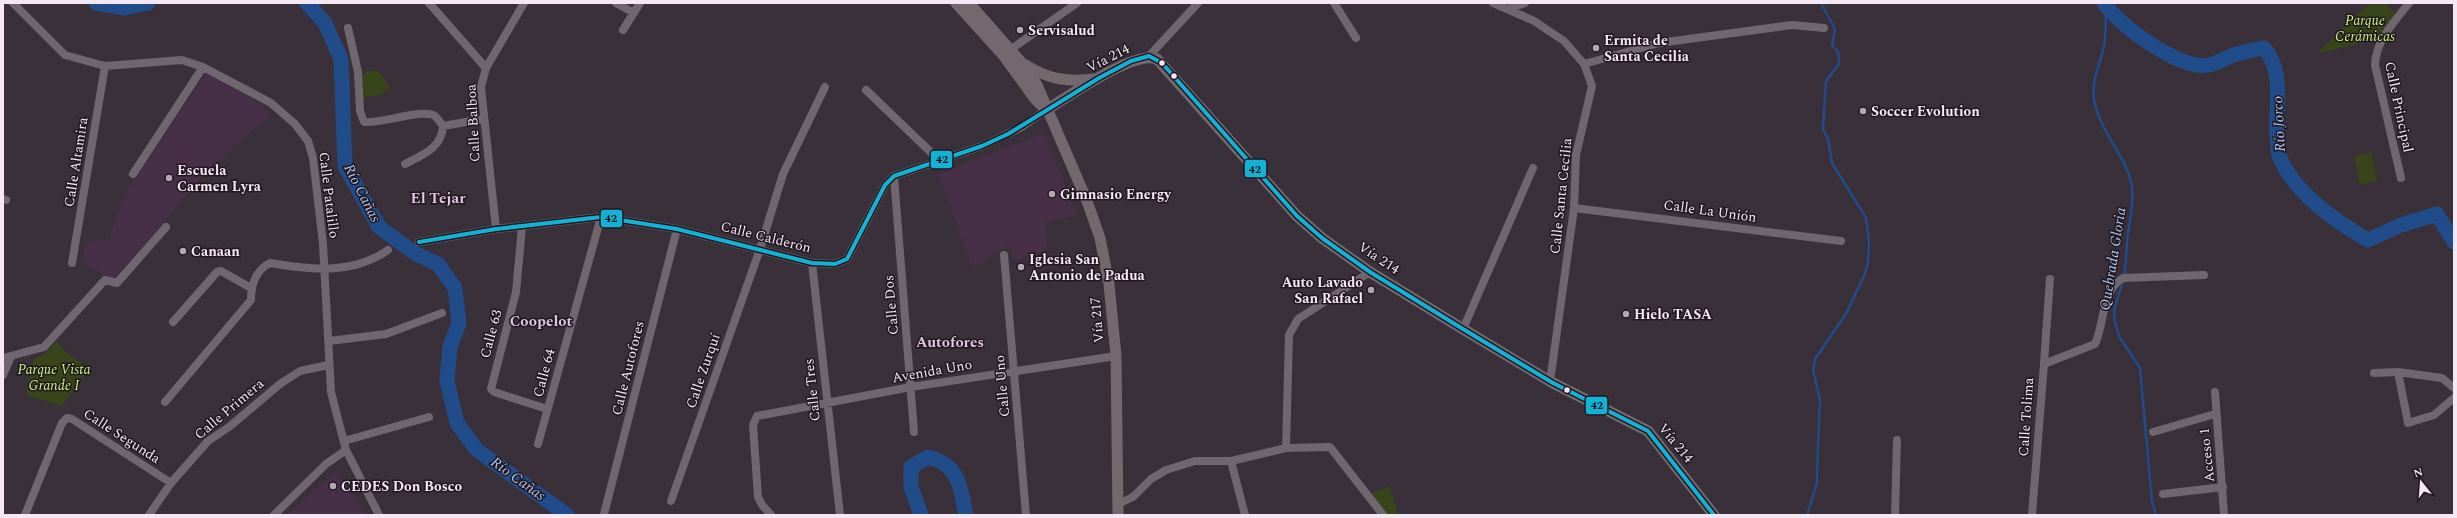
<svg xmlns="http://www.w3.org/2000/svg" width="2457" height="518" font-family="Spectral,serif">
  <rect width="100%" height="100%" fill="#3a303a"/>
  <!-- built -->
  <path fill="#472f47" d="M207 72 257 102 271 114 211 167 115 279 85 265 83 243 110 239 116 215 128 189Z
    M1042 134 1045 136 1077 215 1045 223 1048 250 1014 261 1010 245 972 268 939 174Z
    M335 471 368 515H287Z"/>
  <!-- green -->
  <path fill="#38441a" d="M2370 3H2385L2395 13 2375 40 2320 53 2319 51Z
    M378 70 391 89 384 90 385 94 363 98 362 76 366 72Z
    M2371 152 2377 181 2360 185 2354 156Z
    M57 341 66 352 89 368 62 406 26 395 34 358 42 356Z
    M1389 486 1399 515H1387L1371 494Z"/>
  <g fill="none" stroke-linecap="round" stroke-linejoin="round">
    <!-- stream -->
    <path stroke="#214c8a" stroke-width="2.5" d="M2107 9C2104 21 2107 33 2104 45 2101 62 2091 81 2094 99 2098 124 2114 143 2125 165 2137 190 2132 208 2128 233 2126 248 2127 262 2124 276
      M2123 281 2114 310 2115 322 2119 336 2140 368 2152 502 2156 515
      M1807 515 1817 483 1818 444 1820 400 1813 370 1815 359 1846 314 1864 276 1868 263 1869 241 1866 218 1832 163 1828 139 1823 129 1826 81 1839 64 1838 52 1832 45 1835 29 1821 3"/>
    <!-- river -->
    <path stroke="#214c8a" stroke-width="15" d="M96 3 124 8 148 3
      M307 3 325 23 341 59 345 166 379 227 416 254 438 264 455 288 459 323 450 347 447 381 457 423 477 450 567 515
      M2104 3C2118 25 2182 71 2208 65 2216 64 2224 59 2231 56 2241 52 2253 50 2264 48 2285 72 2275 106 2277 136 2278 142 2277 149 2279 155 2292 191 2336 222 2368 240L2401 225 2437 214 2454 242
      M921 515 911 487V467L928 457C960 465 960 487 966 515"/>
    <!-- minor -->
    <path stroke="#6f666f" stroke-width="8" d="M13 3 65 55 105 66 182 60 203 67 271 103 295 124 308 141 313 158 323 244 331 392 346 450 379 515
      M429 3 486 68
      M616 3 634 13
      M1334 3 1356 38
      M1493 3 1507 9 1525 3
      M1507 9 1534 21 1564 41 1584 64 1592 86 1576 155 1574 208 1550 382
      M348 28 358 72 360 111 364 122C381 124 424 108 435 116 438 119 441 123 443 126L483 119
      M623 30 640 3
      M1007 52 1077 3
      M1149 56 1198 3
      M1584 64 1659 43 1792 25 1824 28
      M866 90 940 161
      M405 164C422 155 442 148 443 126
      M133 174 203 67
      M894 176 914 432
      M2401 178 2375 65C2376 40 2394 22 2409 3
      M3 199 6 200
      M1574 208 1841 241
      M522 227 516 292 491 389 494 392 547 409
      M496 229 481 87 486 68 524 3
      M419 242 496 229 601 217 677 229 812 263 835 264 847 259 885 185 894 176 982 146 1020 128 1046 110
      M1004 255 1026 515
      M72 263 105 66
      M812 263 840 515
      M173 322 217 272 221 271 251 288
      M1463 329 1533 168
      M329 341 386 334 442 313
      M3 358 44 347 105 280 117 283 166 227
      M2044 363 2050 279
      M2398 372 2408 423 2434 415 2454 398
      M2374 373 2398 372 2442 378 2454 388
      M3 375 11 357
      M2215 392 2224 515
      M165 402 251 300C251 285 256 270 270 263 311 270 352 275 388 250
      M2153 432 2215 414
      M344 441 429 417
      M538 444 601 217
      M1286 448 1289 335 1298 319 1370 272
      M1231 461 1245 515
      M2163 494 2223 487
      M671 501 760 249 783 174 825 87
      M1118 504 1133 497 1151 479 1166 470 1195 461H1231L1286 448 1330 447 1383 515
      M604 514 677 229
      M25 515 62 423 67 418 72 419 171 483
      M149 515 171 483 208 441 229 427 280 384 300 371 328 365
      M274 515 326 464 346 450
      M771 515 762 505 758 497 753 425 757 416 911 387 1116 356
      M1895 515 1897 440
      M2032 515 2044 364 2095 344C2105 323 2101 290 2123 278L2204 275"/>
    <!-- secondary -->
    <path stroke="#72686e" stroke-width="11" d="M956 3 1003 55 1035 99 1046 110
      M969 3 1022 63 1037 85 1087 201 1100 238 1109 284 1116 356 1118 515
      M1026 65C1049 80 1069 82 1095 79
      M1046 110C1068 97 1133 50 1157 59L1297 216 1322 238 1370 272 1463 329 1553 383 1648 431 1714 515"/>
    <defs>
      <path id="bus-1" d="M419 242 496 229 601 217 677 229 812 263 835 264 847 259 885 185 894 176 982 146 1008 134 1099 78 1131 61 1149 56 1162 63 1297 216 1322 238 1370 272 1463 329 1553 383 1648 431 1714 515"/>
    </defs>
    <!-- bus-1 casing -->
    <use href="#bus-1" stroke="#201720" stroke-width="7"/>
    <!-- bus-1 -->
    <use href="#bus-1" stroke="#13b2d5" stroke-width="4"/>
  </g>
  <!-- markers -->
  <g fill="#b4a7b3" stroke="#201720" stroke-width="1.5">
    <circle cx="1020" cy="30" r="4"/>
    <circle cx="1596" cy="48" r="4"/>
    <circle cx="1863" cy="111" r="4"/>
    <circle cx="169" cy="178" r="4"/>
    <circle cx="1052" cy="194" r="4"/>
    <circle cx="183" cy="251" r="4"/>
    <circle cx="1021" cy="267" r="4"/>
    <circle cx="1371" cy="290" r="4"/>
    <circle cx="1626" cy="314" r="4"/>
    <circle cx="333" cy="486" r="4"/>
  </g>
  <g fill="#f5e7f4" stroke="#201720" stroke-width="1.5">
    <circle cx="1162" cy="63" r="3.5"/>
    <circle cx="1174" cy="76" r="3.5"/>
    <circle cx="1567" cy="390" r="3.5"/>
  </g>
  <g text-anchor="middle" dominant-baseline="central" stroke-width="3" stroke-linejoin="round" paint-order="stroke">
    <!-- park labels -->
    <g font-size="14" font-style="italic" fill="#caf17b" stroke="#201720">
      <text x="2365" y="20">Parque<tspan x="2365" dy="16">Cerámicas</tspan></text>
      <text x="54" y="369">Parque Vista<tspan x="54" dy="16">Grande I</tspan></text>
    </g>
    <!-- poi labels -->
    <g font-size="14" font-weight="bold" fill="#f5e7f4" stroke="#201720" text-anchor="start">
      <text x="1028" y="30">Servisalud</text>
      <text x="1604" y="40">Ermita de<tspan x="1604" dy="16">Santa Cecilia</tspan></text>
      <text x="1871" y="111">Soccer Evolution</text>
      <text x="177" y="170">Escuela<tspan x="177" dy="16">Carmen Lyra</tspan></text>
      <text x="1060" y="194">Gimnasio Energy</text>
      <text x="191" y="251">Canaan</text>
      <text x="1029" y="259">Iglesia San<tspan x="1029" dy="16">Antonio de Padua</tspan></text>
      <text x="1363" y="282" text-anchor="end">Auto Lavado<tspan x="1363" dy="16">San Rafael</tspan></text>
      <text x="1634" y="314">Hielo TASA</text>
      <text x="341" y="486">CEDES Don Bosco</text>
    </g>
    <!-- street labels -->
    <g font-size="14" fill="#f5e7f4" stroke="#201720">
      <text transform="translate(1108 58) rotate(-27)">Vía 214</text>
      <text transform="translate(2399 107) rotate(78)">Calle Principal</text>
      <text transform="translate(473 123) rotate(-93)">Calle Balboa</text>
      <text transform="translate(76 162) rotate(-81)">Calle Altamira</text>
      <text transform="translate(329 195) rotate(83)">Calle Patalillo</text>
      <text transform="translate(1561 196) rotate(-84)">Calle Santa Cecilia</text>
      <text transform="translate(1710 211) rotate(8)">Calle La Unión</text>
      <text transform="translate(766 237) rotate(14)">Calle Calderón</text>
      <text transform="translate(1379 258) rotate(33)">Vía 214</text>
      <text transform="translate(891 305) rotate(-95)">Calle Dos</text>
      <text transform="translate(1097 320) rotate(-95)">Vía 217</text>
      <text transform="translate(491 334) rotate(-75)">Calle 63</text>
      <text transform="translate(628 368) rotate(-76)">Calle Autofores</text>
      <text transform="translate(703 371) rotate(-71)">Calle Zurquí</text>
      <text transform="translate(932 371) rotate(-10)">Avenida Uno</text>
      <text transform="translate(544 373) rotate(-75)">Calle 64</text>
      <text transform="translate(1002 386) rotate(-95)">Calle Uno</text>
      <text transform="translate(812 390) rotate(-96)">Calle Tres</text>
      <text transform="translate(229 409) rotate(-40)">Calle Primera</text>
      <text transform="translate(2026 417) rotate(-86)">Calle Tolima</text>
      <text transform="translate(122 436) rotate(33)">Calle Segunda</text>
      <text transform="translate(1676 443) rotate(50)">Vía 214</text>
      <text transform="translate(2207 455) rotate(-96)">Acceso 1</text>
    </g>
    <!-- water labels -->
    <g font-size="15" font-style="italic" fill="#acc6ec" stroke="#201720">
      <text transform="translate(2279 124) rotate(-93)">Río Jorco</text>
      <text transform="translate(362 193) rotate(63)">Río Cañas</text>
      <text transform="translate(2113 259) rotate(-81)">Quebrada Gloria</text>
      <text transform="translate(518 479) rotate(36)">Río Cañas</text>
    </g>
    <!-- neighbourhood labels -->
    <g font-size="15" font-weight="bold" fill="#dfc5de" stroke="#201720">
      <text x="438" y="198">El Tejar</text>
      <text x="541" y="321">Coopelot</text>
      <text x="950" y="342">Autofores</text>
    </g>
  </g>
  <g stroke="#201720" stroke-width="1.5">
    <rect x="930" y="150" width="23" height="19" rx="4" fill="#13b2d5"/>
    <rect x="1244" y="159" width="23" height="19" rx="4" fill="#13b2d5"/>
    <rect x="600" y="209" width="23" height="19" rx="4" fill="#13b2d5"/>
    <rect x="1585" y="396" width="23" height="19" rx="4" fill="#13b2d5"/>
  </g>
  <g font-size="11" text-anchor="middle" font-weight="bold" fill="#111">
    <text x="942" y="163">42</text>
    <text x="1255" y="173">42</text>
    <text x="611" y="222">42</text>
    <text x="1597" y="409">42</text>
  </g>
  <!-- border -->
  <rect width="2457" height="518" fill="none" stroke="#f5e7f4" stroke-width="8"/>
  <!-- north arrow -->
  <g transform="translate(2421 482) rotate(343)" stroke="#201720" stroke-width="3" paint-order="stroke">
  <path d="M0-3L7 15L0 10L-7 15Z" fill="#f5e7f4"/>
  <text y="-6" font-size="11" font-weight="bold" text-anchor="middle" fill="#f5e7f4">N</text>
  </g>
</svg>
